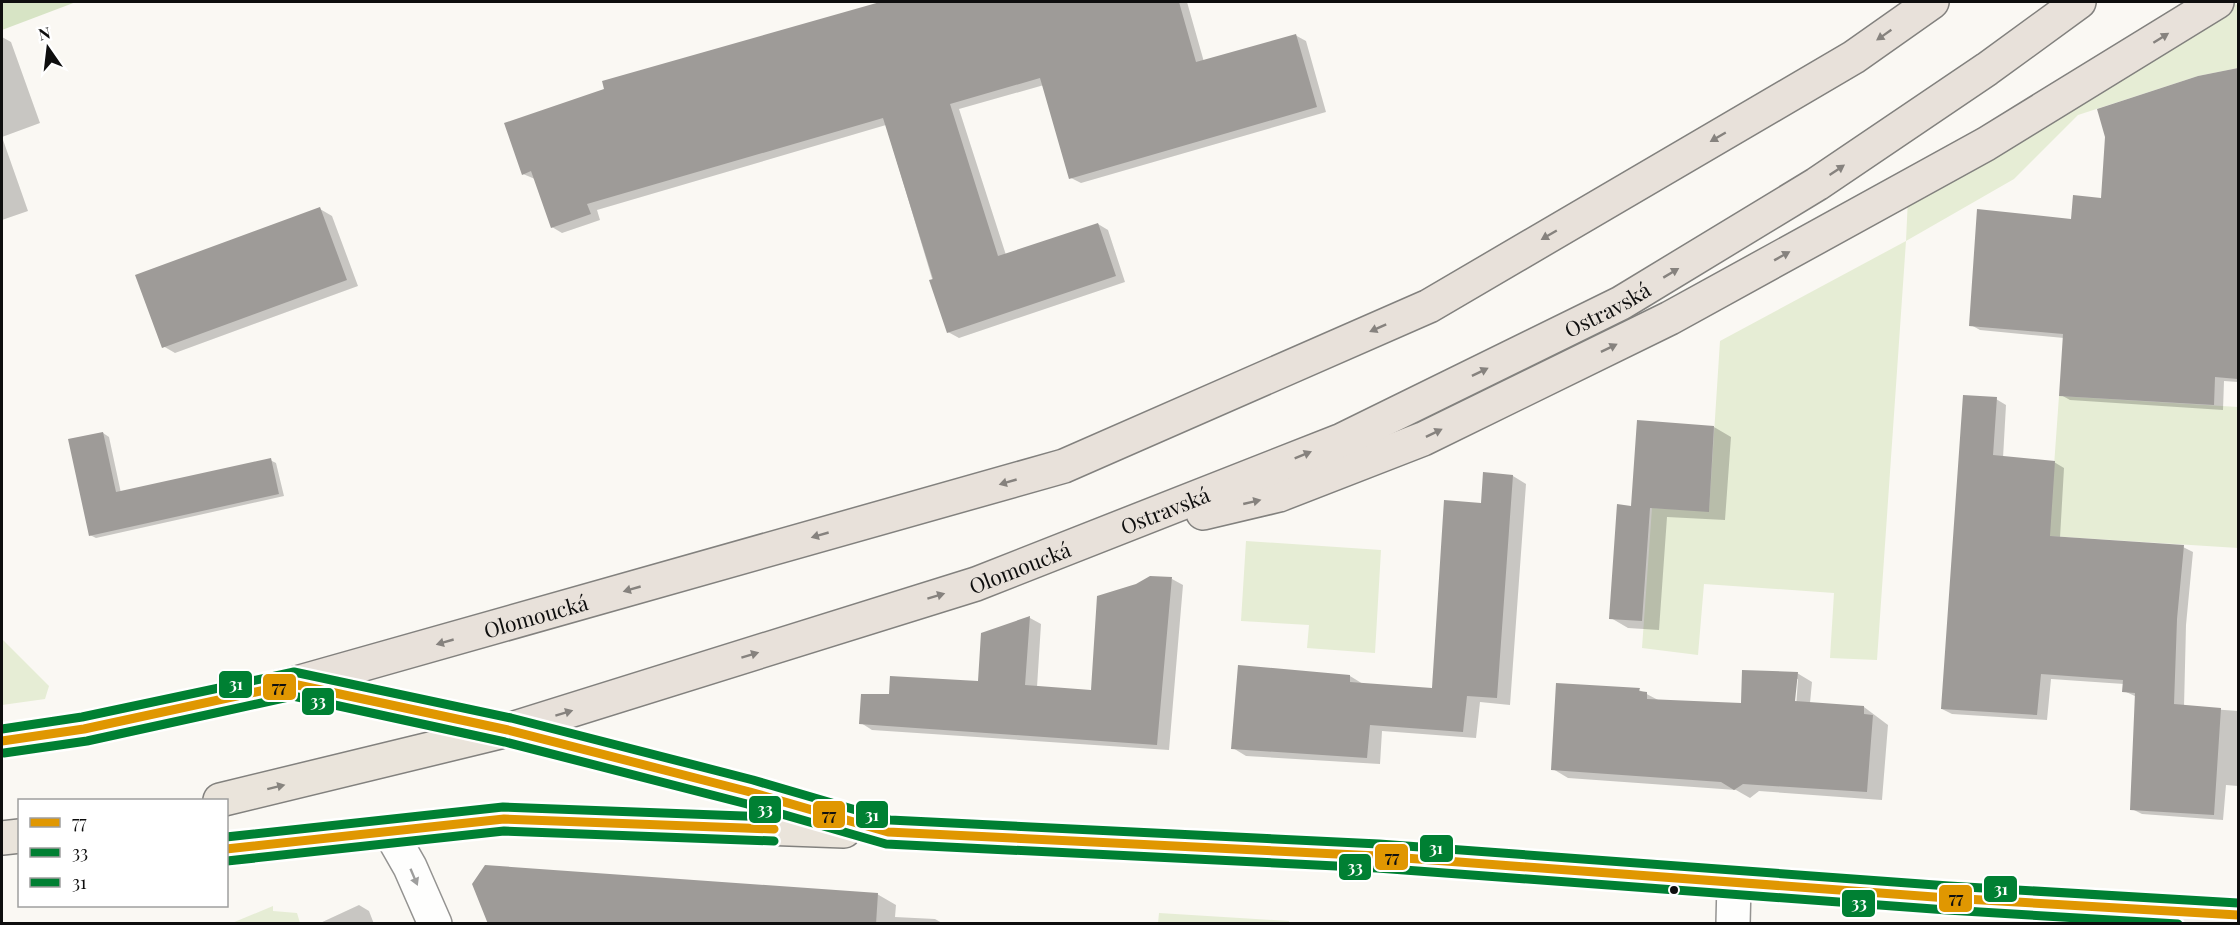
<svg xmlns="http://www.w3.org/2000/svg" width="2240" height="925" font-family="'Playfair Display',serif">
  <rect width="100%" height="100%" fill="#faf8f3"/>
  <!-- green -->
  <path fill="#e6edd5" d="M2234 2 2238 6V68L2198 76 2078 115 2014 179 1906 241 1877 660 1830 658 1834 593 1704 584 1698 655 1642 648 1652 508 1709 511 1720 341 1906 241 1908 198Z
    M2059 396 2238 407V548L2049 536Z
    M1246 541 1381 550 1375 653 1307 648 1309 625 1241 621Z
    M2 639 49 686 45 699 2 705Z
    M273 906V911L297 913 300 923H232Z
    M1159 913 1289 921V923H1158Z"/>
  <!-- forest -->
  <path fill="#d7e4c5" d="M2 2H76L2 30Z"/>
  <!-- shadow -->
  <path fill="#0003" fill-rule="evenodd" d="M885 2H1187L1204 62 1295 35 1306 41 1326 112 1081 183 1071 178 1044 85 959 109 1006 255 1098 224 1108 230 1125 282 959 338 948 332 886 125 597 210 600 220 562 233 552 227 535 179 523 174 606 90 604 82Z
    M2 37 11 42 40 123 2 137 28 211 2 220Z
    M2158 105 2238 110V382L2224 381 2223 410 2070 400 2061 395 2064 338 1980 330 1971 325 2072 221 2103 199Z
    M320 209 332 216 358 286 175 353 163 346Z
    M1996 399 2006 405 2003 458 2054 462 2064 468 2060 538 2183 547 2193 552 2186 625 2184 707 2238 711V786L2226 785 2223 820 2142 814 2132 809 2137 697 2124 691V684L2051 679 2047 720 1952 714 1942 709Z
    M1714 427 1731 437 1725 520 1667 517 1659 630 1628 628 1611 618 1632 507Z
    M103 433 109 437 121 493 270 460 276 463 284 496 96 538 90 535Z
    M1485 474 1513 476 1526 484 1510 705 1480 702 1476 738 1382 731 1380 764 1246 756 1233 748 1350 676 1363 684 1433 689 1482 504Z
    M1172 579 1183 585 1169 750 872 730 861 723 890 695 980 683 982 634 1030 618 1041 624 1037 687 1093 691Z
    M1797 673 1812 682 1810 703 1864 707 1888 725 1882 800 1759 791 1750 798 1736 790 1568 778 1553 769 1639 690 1660 701 1742 705ZM1795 679H1798L1796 708H1793Z
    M877 894 896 905 895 917 935 919 944 924H491Z
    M359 905 369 911 374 924H318Z"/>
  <!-- building -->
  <path fill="#9e9b98" d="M880 2H1179L1196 62 1296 34 1317 107 1069 179 1040 78 950 104 998 256 1098 223 1116 276 947 333 929 280 933 279 883 118 587 204 591 214 551 228 531 171 522 175 504 123 604 89 602 81Z
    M2238 68V379L2215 377 2214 405 2059 396 2063 334 1969 326 1977 209 2071 219 2073 195 2101 198 2105 137 2097 109 2198 76Z
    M320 207 347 280 162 348 135 275Z
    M1963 395 1997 397 1993 455 2055 461 2050 536 2184 545 2177 619 2174 704 2221 708 2214 815 2130 810 2135 693 2122 692 2123 680 2041 674 2037 715 1941 709Z
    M1637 420 1714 426 1709 512 1650 508 1642 621 1609 619 1617 504 1631 506Z
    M103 432 116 492 271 458 279 494 89 536 68 439Z
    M1483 472 1513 475 1497 698 1467 696 1463 732 1370 725 1367 758 1231 749 1238 665 1350 675V682L1432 688 1444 500 1481 503Z
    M1150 576 1172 577 1157 745 859 724 861 694H889L890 676 978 681 981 633 1030 616 1025 685 1091 690 1097 596 1136 584Z
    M1742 670 1798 672 1795 701 1864 706V714L1873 715 1867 792 1743 784 1734 790 1721 782 1551 770 1556 683 1640 688 1639 691 1647 692V699L1741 703Z
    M485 865 878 893 876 924H488L472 884Z"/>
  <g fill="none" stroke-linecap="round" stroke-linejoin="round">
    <defs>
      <path id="minor" d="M390 832 410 867 435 924
        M1733 924 1734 883"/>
      <path id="secondary" d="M888 832 1378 856 1948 898 2238 915"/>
      <path id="primary" d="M2 741 84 729 293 684 508 730 750 792 888 832
        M220 800 500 732
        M2 838 20 836
        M226 849 504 819 844 831"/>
      <g id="trunk">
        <path d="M1203 513 1279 495 1423 439 1670 318 1986 144 2217 2"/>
        <path id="s1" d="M293 684 1064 466 1429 306 1854 57 1932 2"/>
        <path id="s2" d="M508 730 976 584 1342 440 1621 303 1817 184 1987 69 2079 2"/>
      </g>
    </defs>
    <!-- minor casing -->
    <use href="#minor" stroke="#949391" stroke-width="36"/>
    <!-- secondary casing -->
    <use href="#secondary" stroke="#8b8a88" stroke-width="36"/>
    <!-- primary casing -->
    <use href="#primary" stroke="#82817e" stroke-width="36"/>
    <!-- trunk casing -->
    <use href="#trunk" stroke="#82817e" stroke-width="36"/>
    <!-- minor -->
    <use href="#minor" stroke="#fefefd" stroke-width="33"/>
    <!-- secondary -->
    <use href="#secondary" stroke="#f4f1ea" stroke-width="33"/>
    <!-- primary -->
    <use href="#primary" stroke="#eae4db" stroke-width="33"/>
    <!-- trunk -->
    <use href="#trunk" stroke="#e8e1da" stroke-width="33"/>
    <defs>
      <path id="bus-1" d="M2 741 84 729 293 684 508 730 750 792 888 832 1378 856 1948 898 2238 915
        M226 849 504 819 774 829"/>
      <path id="bus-2" d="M4 753 87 741 293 696 505 742 747 804 886 844 1377 868 1947 910 2178 924
        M227 861 504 831 774 841"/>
      <path id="bus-3" d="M2 729 82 717 294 672 511 718 753 780 890 820 1379 844 1949 886 2238 903
        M226 837 503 807 774 817"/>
    </defs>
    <!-- bus-1 casing -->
    <use href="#bus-1" stroke="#fff" stroke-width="14"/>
    <!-- bus-2 casing -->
    <use href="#bus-2" stroke="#fff" stroke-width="14"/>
    <!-- bus-3 casing -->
    <use href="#bus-3" stroke="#fff" stroke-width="14"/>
    <!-- bus-1 -->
    <use href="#bus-1" stroke="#e09701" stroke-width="9"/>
    <!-- bus-2 -->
    <use href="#bus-2" stroke="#008033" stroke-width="9"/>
    <!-- bus-3 -->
    <use href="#bus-3" stroke="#008033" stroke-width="9"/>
  </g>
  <!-- one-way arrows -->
  <defs><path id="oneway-solid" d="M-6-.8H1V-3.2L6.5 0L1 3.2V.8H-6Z" transform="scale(1.5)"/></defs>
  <g fill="#86827e">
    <use href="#oneway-solid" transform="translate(1884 35) rotate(145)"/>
    <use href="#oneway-solid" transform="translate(2161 38) rotate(-32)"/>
    <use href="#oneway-solid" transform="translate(1718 137) rotate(150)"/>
    <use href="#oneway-solid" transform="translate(1837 170) rotate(-34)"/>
    <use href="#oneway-solid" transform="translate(1549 235) rotate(150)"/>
    <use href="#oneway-solid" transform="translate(1782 256) rotate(-29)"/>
    <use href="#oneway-solid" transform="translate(1671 273) rotate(-31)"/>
    <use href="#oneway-solid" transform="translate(1378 328) rotate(156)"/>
    <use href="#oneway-solid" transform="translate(1609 348) rotate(-26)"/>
    <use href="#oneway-solid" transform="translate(1480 372) rotate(-26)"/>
    <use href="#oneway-solid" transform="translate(1434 433) rotate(-26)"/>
    <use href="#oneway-solid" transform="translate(1303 455) rotate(-22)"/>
    <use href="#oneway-solid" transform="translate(1008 482) rotate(164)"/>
    <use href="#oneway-solid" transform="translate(1252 502) rotate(-13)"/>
    <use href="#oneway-solid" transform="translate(820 535) rotate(164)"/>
    <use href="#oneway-solid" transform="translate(632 589) rotate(164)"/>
    <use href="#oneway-solid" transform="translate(936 596) rotate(-17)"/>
    <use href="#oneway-solid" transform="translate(445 642) rotate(164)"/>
    <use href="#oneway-solid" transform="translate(750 655) rotate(-17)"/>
    <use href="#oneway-solid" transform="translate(564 713) rotate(-17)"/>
  </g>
  <use fill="#87847f" href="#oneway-solid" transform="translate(276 787) rotate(-14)"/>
  <use fill="#9e9e9d" href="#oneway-solid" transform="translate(414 877) rotate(67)"/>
  <!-- markers -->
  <circle fill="#0e0e0e" stroke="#fff" stroke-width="2" cx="1674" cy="890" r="5"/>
  <g text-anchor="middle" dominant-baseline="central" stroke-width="6" stroke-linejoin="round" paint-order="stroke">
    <!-- street labels -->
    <g font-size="21" fill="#0e0e0e" stroke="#fff">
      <text stroke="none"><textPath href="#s2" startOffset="1179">Ostravská</textPath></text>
      <text stroke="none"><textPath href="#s2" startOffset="693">Ostravská</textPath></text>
      <text stroke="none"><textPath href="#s2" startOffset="537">Olomoucká</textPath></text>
      <text stroke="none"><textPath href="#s1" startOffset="252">Olomoucká</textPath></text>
    </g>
  </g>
  <g stroke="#fff" stroke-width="2">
    <rect x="218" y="670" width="35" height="29" rx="6" fill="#008033"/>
    <rect x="262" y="673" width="35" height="28" rx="6" fill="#e09701"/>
    <rect x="301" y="687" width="34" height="29" rx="6" fill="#008033"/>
    <rect x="748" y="795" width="34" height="29" rx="6" fill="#008033"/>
    <rect x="855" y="800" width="34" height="29" rx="6" fill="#008033"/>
    <rect x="812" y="800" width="34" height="29" rx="6" fill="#e09701"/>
    <rect x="1419" y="834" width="35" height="29" rx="6" fill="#008033"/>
    <rect x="1374" y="843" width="35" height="28" rx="6" fill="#e09701"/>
    <rect x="1338" y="853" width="34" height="28" rx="6" fill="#008033"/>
    <rect x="1983" y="875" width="35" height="28" rx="6" fill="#008033"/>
    <rect x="1938" y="884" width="35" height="29" rx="6" fill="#e09701"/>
    <rect x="1841" y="889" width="35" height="29" rx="6" fill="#008033"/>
  </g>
  <g font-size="16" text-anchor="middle" font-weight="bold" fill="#fff">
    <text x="236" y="690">31</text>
    <text x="318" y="707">33</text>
    <text x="765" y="815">33</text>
    <text x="872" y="821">31</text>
    <text x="1436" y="854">31</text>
    <text x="1355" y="873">33</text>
    <text x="2001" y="895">31</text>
    <text x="1859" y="909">33</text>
  </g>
  <g font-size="16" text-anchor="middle" font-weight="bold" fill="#111">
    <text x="279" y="693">77</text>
    <text x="829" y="821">77</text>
    <text x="1392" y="863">77</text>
    <text x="1956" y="904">77</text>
  </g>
  <!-- border -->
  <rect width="2240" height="925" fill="none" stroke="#0e0e0e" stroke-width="6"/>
  <!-- legend -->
  <rect x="18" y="799" width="210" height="108" fill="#ffffff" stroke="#9f9f9f" stroke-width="1.5"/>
  <rect x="30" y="818" width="30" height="9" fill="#e09701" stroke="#9f9f9f" stroke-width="1.5"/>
  <text x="72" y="829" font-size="18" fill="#0e0e0e">77</text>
  <rect x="30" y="848" width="30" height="9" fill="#008033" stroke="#9f9f9f" stroke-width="1.5"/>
  <text x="72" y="859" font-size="18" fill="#0e0e0e">33</text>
  <rect x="30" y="878" width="30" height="9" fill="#008033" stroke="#9f9f9f" stroke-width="1.5"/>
  <text x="72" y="889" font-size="18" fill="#0e0e0e">31</text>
  <!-- north arrow -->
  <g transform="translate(48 48) rotate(346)" stroke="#ffffff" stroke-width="4.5" paint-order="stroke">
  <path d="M0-4.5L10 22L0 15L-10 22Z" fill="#0e0e0e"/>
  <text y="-9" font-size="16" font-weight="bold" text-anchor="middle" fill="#0e0e0e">N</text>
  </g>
</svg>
